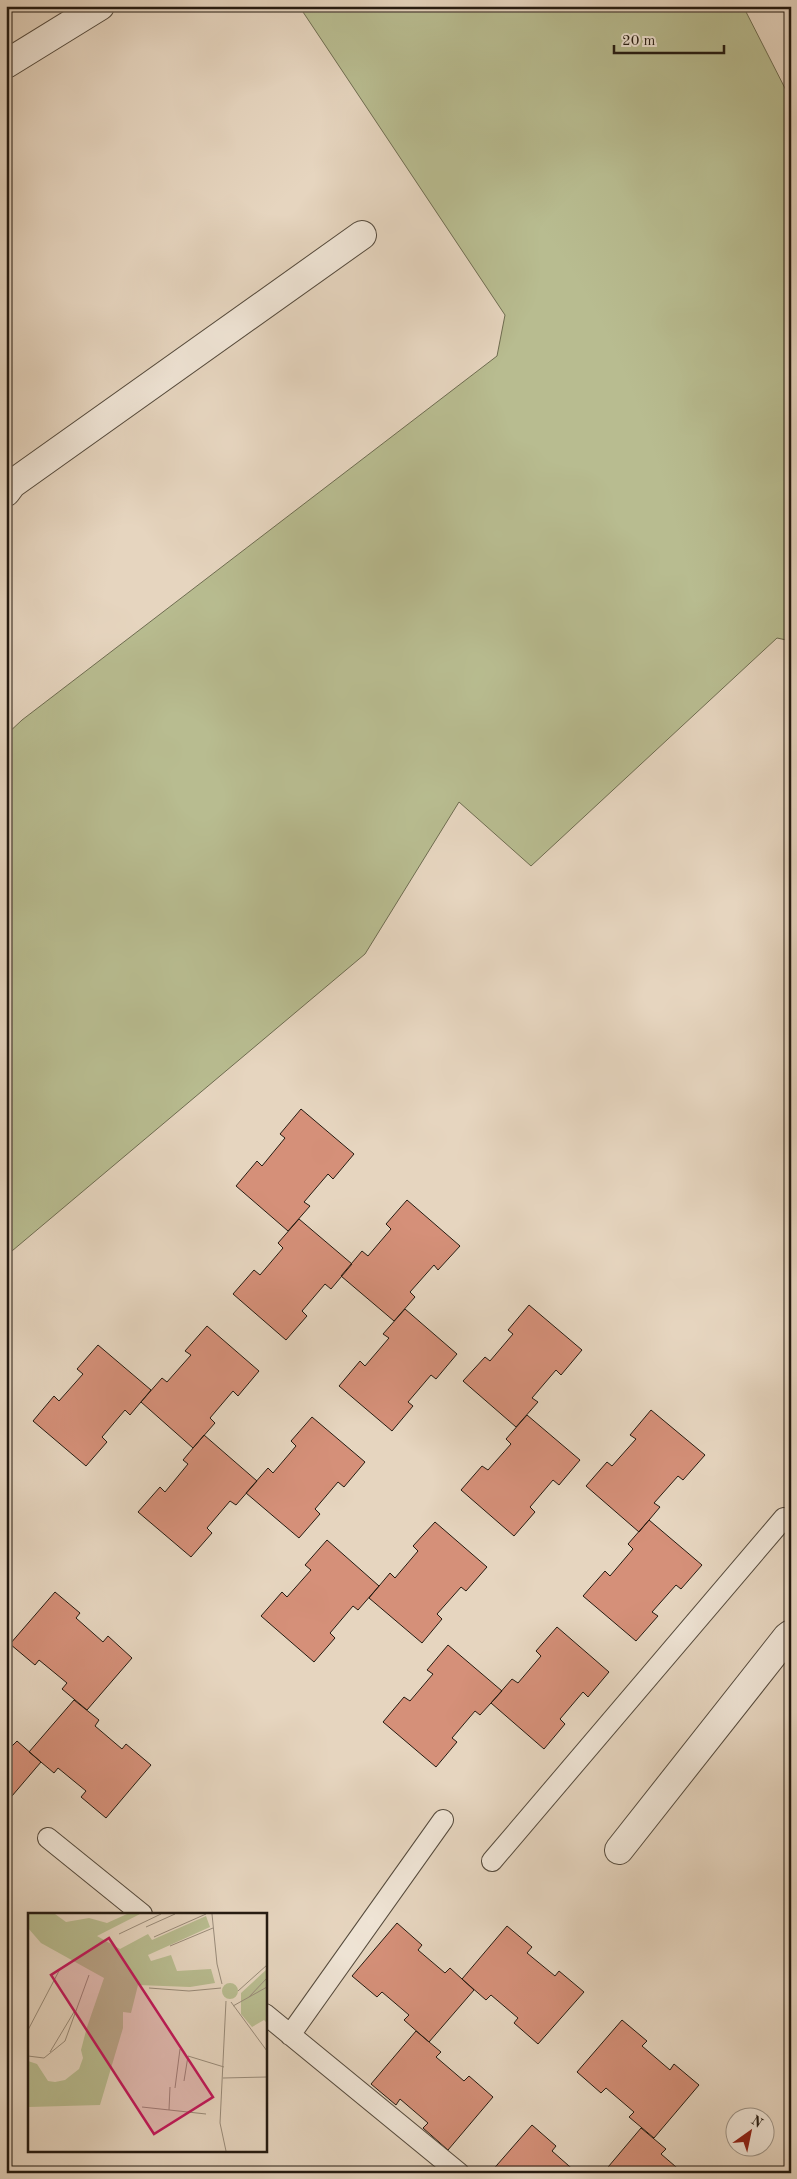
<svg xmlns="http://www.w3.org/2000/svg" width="797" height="2179" font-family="'Old Standard TT',serif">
  <rect width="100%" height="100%" fill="#e6d5bf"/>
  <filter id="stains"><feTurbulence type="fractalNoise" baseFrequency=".004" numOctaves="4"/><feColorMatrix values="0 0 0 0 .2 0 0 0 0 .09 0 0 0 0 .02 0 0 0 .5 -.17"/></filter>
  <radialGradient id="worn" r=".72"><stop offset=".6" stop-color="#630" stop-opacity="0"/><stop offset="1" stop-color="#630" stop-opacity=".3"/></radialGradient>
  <!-- green -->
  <path fill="#b8bc90" stroke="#6e6c50" d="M299 6H743L791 100V641L777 638 531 866 459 802 365 954 6 1256V735L22 720 497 356 505 315Z"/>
  <!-- building -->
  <path fill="#d59079" stroke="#251b11" d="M301 1109 354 1154 333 1179 328 1174 304 1202 310 1206 288 1231 236 1186 257 1161 262 1166 285 1138 280 1134Z
    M407 1200 460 1246 438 1270 434 1265 410 1292 415 1297 394 1321 341 1276 362 1251 368 1256 391 1229 386 1224Z
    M299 1219 352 1264 331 1289 325 1284 302 1311 307 1316 286 1340 233 1294 254 1270 260 1275 283 1248 278 1243Z
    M529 1305 582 1350 561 1375 556 1370 532 1398 538 1402 516 1427 463 1381 485 1357 490 1361 513 1334 508 1330Z
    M405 1309 457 1354 436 1379 431 1375 408 1402 413 1406 392 1431 339 1386 360 1361 365 1366 389 1338 383 1334Z
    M207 1326 259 1371 238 1396 233 1391 210 1418 215 1423 193 1448 141 1402 162 1378 167 1382 191 1355 185 1351Z
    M98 1345 151 1390 130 1415 125 1410 102 1437 107 1442 86 1466 33 1421 54 1396 59 1401 83 1374 77 1369Z
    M651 1410 705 1455 683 1480 678 1476 654 1503 660 1507 639 1532 586 1486 607 1462 612 1466 636 1439 630 1435Z
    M527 1415 580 1460 559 1485 553 1480 530 1507 535 1512 514 1536 461 1490 482 1466 488 1470 511 1444 506 1439Z
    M312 1417 365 1462 344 1487 338 1482 315 1509 320 1514 299 1538 246 1493 268 1468 273 1473 296 1446 291 1441Z
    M204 1435 257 1481 236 1505 230 1501 207 1528 212 1533 191 1557 138 1512 160 1487 165 1492 188 1464 183 1460Z
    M649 1520 702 1565 681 1589 676 1585 652 1612 658 1616 636 1641 583 1596 605 1571 610 1576 633 1549 628 1544Z
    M435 1522 487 1567 466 1591 461 1587 437 1614 442 1619 422 1643 369 1598 390 1573 395 1578 418 1551 413 1546Z
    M327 1540 379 1586 358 1610 353 1606 330 1633 335 1638 314 1662 261 1616 282 1592 287 1597 311 1570 305 1565Z
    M55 1592 80 1613 76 1618 103 1642 108 1636 132 1658 87 1710 62 1689 67 1683 39 1660 35 1665 10 1644Z
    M557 1627 609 1672 588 1697 583 1692 560 1719 565 1724 544 1749 491 1703 512 1679 518 1683 541 1656 536 1651Z
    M448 1645 502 1691 480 1715 475 1711 452 1738 457 1742 436 1767 383 1722 404 1697 410 1701 433 1674 427 1670Z
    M74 1700 99 1720 95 1726 122 1749 126 1744 151 1765 106 1818 81 1797 86 1791 58 1768 54 1773 29 1752Z
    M6 1741 12 1746 17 1741 41 1762 6 1803Z
    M397 1923 422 1945 418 1950 445 1973 450 1968 474 1990 429 2042 404 2020 409 2015 382 1992 377 1997 352 1976Z
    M507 1926 532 1947 527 1953 555 1976 559 1971 584 1992 538 2044 514 2023 518 2018 491 1995 486 2000 462 1979Z
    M622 2020 647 2041 642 2046 670 2070 674 2064 699 2085 654 2138 629 2117 634 2112 606 2088 601 2093 577 2072Z
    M416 2031 441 2052 436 2057 464 2081 469 2076 493 2097 448 2150 423 2128 428 2123 400 2099 396 2105 371 2084Z
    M532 2125 556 2146 552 2151 577 2173H490Z
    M641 2128 666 2149 661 2154 683 2173H603Z"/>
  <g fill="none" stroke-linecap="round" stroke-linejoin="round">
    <defs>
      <path id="lane" d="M48 1838 142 1914
        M492 1861 784 1518
        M265 2014 459 2173
        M290 2035 443 1820"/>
      <path id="street" d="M6 64 100 6
        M6 492 12 484 362 235
        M619 1850 787 1637 791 1634"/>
    </defs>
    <!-- lane casing -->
    <use href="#lane" stroke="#554a3c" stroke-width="22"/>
    <!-- street casing -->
    <use href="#street" stroke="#554a3c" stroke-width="30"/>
    <!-- lane -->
    <use href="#lane" stroke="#efe4d5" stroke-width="20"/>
    <!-- street -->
    <use href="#street" stroke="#efe4d5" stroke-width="28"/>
  </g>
  <!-- overview -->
  <g transform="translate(28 1913)">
    <rect width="239" height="239" fill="#e6d5bf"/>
    <path d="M0 1H27L38 9 61 5 79 10 99 1H112L69 23 92 36 120 21 124 27 178 3 182 14 120 42 123 48 143 42 149 58 183 56 187 70 162 74 110 72 103 100 95 99V115L72 192 1 194 0 219V148L9 151 20 168 27 169 37 167 51 156 55 145 53 137 59 114 76 65 13 30 0 15ZM239 56V110L236 107 224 114 213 101V80ZM194 78a8 8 0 1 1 16 0a8 8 0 1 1-16 0Z" fill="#b8bc90"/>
    <path fill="none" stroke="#998b79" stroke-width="1" d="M184 1 189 51 194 71M118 14 147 1M91 21 133 1M126 24 178 1M142 33 185 15M121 75 161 78 193 75M210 78 239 52M221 84 239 65M203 89 239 138M205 93 239 74M0 117 32 56M22 139 46 99M0 143 16 145 37 128 61 62M195 165 239 164M156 168 160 143 196 154M147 175 152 136M114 194 178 201M141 197 142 174M198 238 192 210 198 88"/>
    <path fill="#c2185b" fill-opacity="0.15" stroke="#c2185b" stroke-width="2.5" d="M81 25 185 184 126 221 23 62Z"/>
    <rect width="239" height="239" fill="none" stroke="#251b11" stroke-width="2.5"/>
  </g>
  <!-- margin -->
  <rect width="797" height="2179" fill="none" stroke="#e6d5bf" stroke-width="25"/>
  <rect x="8" y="8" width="782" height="2164" fill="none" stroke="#251b11" stroke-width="2.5"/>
  <rect x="12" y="12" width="772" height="2154" fill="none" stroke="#251b11"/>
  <!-- north arrow -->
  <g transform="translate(750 2132) rotate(33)"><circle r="24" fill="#efe4d5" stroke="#9e9487"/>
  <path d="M0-4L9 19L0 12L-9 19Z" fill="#8f2418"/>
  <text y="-8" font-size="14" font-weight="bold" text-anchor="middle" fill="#251b11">N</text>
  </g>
  <!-- scale -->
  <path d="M614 45v8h110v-8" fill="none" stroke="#251b11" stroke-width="2.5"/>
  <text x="622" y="45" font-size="15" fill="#251b11" stroke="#efe4d5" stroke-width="4" paint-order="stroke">20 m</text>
  <rect width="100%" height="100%" filter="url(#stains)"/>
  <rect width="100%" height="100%" fill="url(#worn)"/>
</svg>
